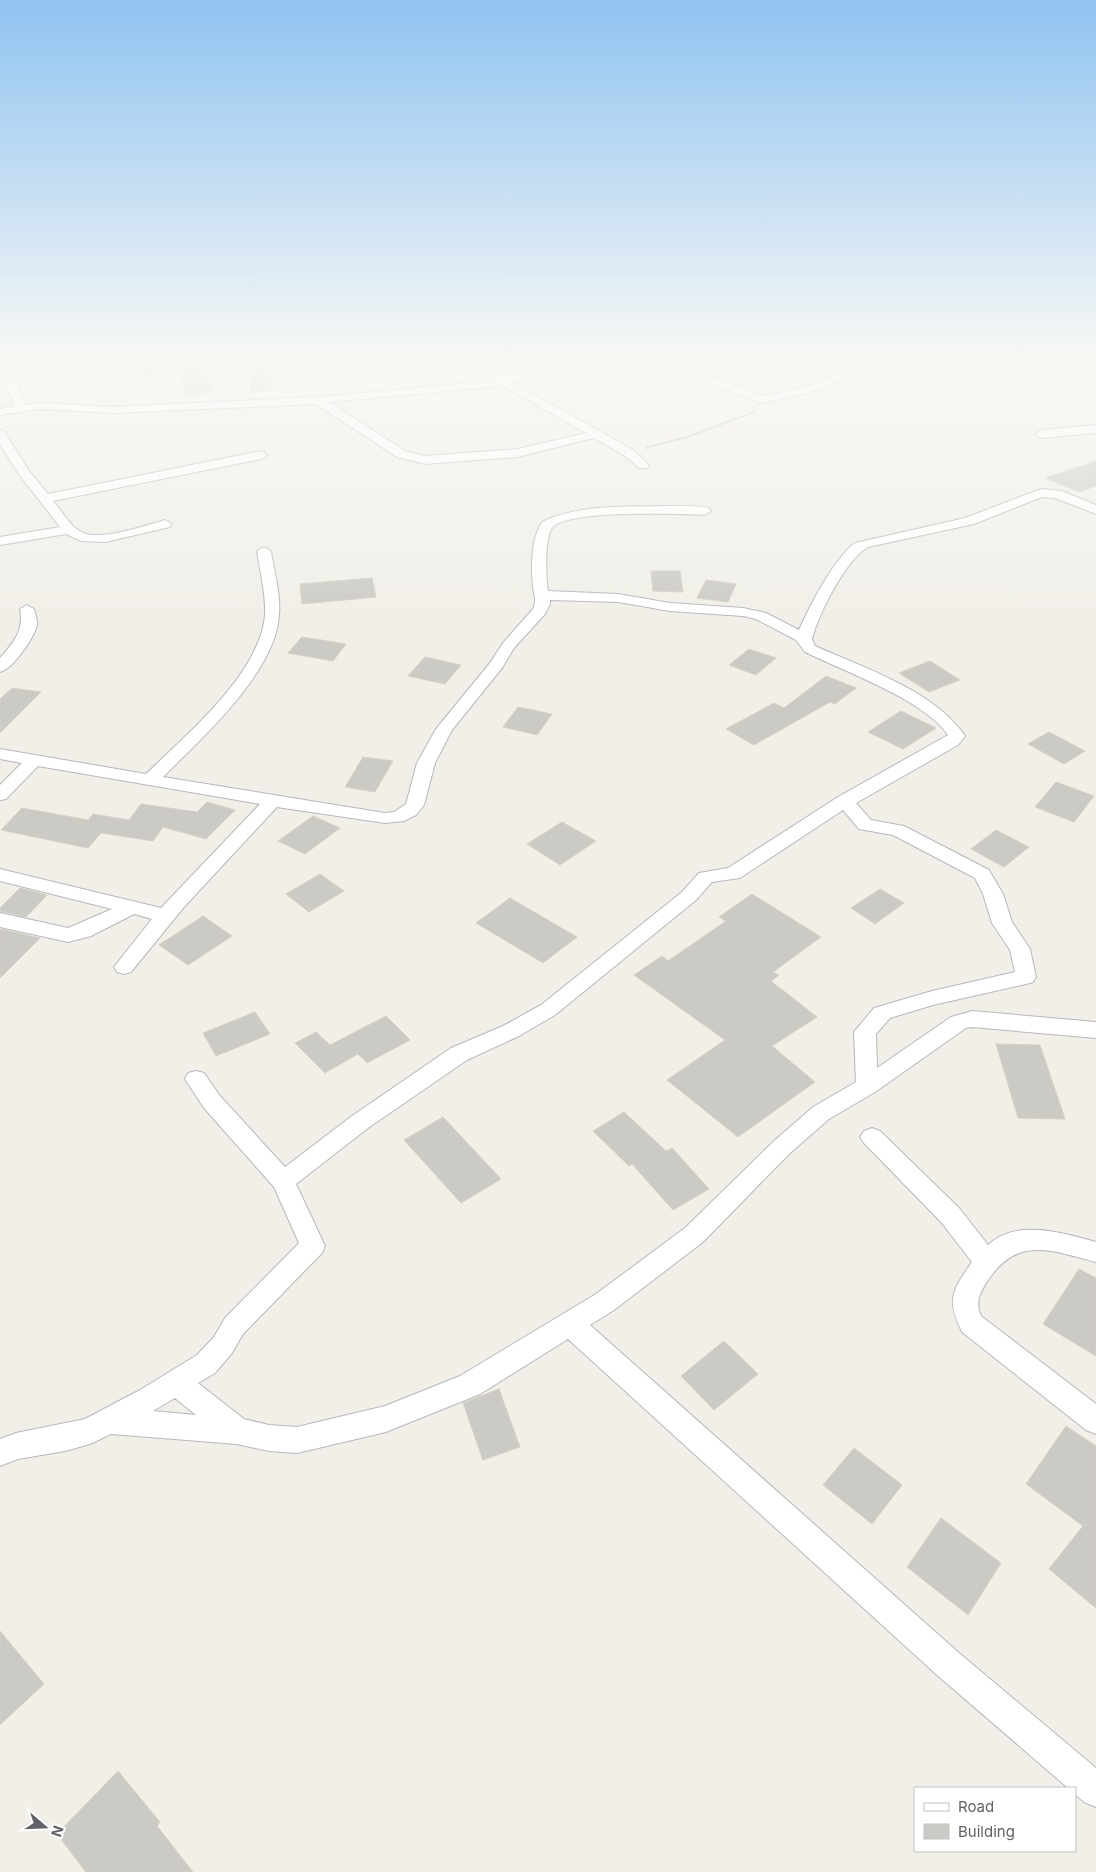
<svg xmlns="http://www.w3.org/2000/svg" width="1096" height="1872" font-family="Inter,sans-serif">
  <rect width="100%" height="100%" fill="#f1efe8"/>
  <!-- building -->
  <path fill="#cccac5" stroke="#d6d1c6" d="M155 359H201L213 392 186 395 179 373 144 378 136 362Z
    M249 359H259L274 389 251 392Z
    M1096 461V486L1079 492 1045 478Z
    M651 571H680L683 592 653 591Z
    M372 578 376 597 302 604 300 584Z
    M706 580 736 584 728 602 697 598Z
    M302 637 346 644 333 661 288 653Z
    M749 649 776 658 756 675 729 665Z
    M425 657 461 665 445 684 408 676Z
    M930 661 960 680 929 692 899 673Z
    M826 676 856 688 835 704 830 702 754 745 726 729 774 703 784 708Z
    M12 688 41 692 0 733V699Z
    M518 707 552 714 537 735 503 727Z
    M901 711 936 728 903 749 868 732Z
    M1049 732 1085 751 1064 764 1028 744Z
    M363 757 393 761 375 792 345 787Z
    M1056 782 1094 796 1074 822 1035 807Z
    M207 802 235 810 206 839 163 827 153 841 101 833 88 848 1 830 22 808 88 820 93 814 129 820 141 804 197 812Z
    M313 816 340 828 305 854 278 841Z
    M562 822 596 841 560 865 527 844Z
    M996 830 1029 847 1004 867 971 849Z
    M320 874 344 891 309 912 286 894Z
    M20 888 47 895 26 917 0 911V908Z
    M880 889 904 903 875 924 851 908Z
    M752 894 821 937 773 972 779 975 771 981 817 1017 772 1046 815 1082 738 1137 667 1080 725 1040 634 975 662 956 668 961 726 921 719 917Z
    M510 898 577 937 543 963 476 923Z
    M203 916 232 936 188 965 159 945Z
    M0 929 40 938 0 978Z
    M255 1012 270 1034 216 1056 203 1033Z
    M386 1016 410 1040 367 1063 358 1054 325 1073 295 1043 316 1032 330 1045Z
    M996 1044 1040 1045 1065 1119 1018 1118Z
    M624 1112 666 1151 672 1148 709 1189 673 1210 632 1164 629 1166 593 1131Z
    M443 1117 501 1179 461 1203 404 1140Z
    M1079 1269 1096 1278V1356L1043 1324Z
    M724 1341 758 1374 714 1410 681 1376Z
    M499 1389 520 1447 483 1460 463 1403Z
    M1066 1426 1096 1446V1608L1049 1569 1083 1526 1026 1484Z
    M854 1448 902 1485 872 1524 823 1485Z
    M941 1518 1001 1563 968 1615 907 1567Z
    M0 1631 44 1684 0 1725Z
    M118 1771 160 1822 157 1826 193 1872H86L57 1834Z"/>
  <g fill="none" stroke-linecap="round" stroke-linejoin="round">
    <defs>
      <path id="street" d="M0 359 7 363 46 359H97L92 362 11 369 25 405 41 403 113 407 318 397 492 381 497 377 592 359H609L582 369 510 381 633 450 649 465 647 468H639L625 456 594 438 517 457 425 464 397 457 316 404 113 413 41 409 0 415V409L15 406 0 370ZM503 386 586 433 517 449 425 456 405 451 329 402Z
        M647 359H663L762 396 798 389 883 359H899L805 394 761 403Z
        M1096 425V433L1041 438 1035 434 1041 430Z
        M0 430 4 431 29 471 48 494 261 451 267 455 261 459 53 501C61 510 69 524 78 530 95 544 146 525 165 520L172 524 170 527 105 542 81 541 66 534 0 545V537L60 527 18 473 0 444Z
        M1041 489 1062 491 1096 505V514L1055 498 1042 497 974 524 868 547C846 559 818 615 812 639L815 646C864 668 935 691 965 736L958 745 856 803 871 820 904 826 989 870 1003 894 1012 922 1030 949 1036 977 1033 982 1026 984 933 1005 890 1018 876 1034 877 1068 951 1017 972 1011 1096 1022V1038L972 1027 966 1028 875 1092 829 1119 790 1153 703 1242 614 1310 590 1325 959 1653 1096 1768V1807L1084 1802 1075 1794V1788H1068L937 1675 568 1339 480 1394 386 1432 297 1453 269 1451 237 1444 111 1434 90 1444 65 1451 18 1459 0 1466V1439L16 1433 85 1419 140 1390 197 1355 214 1337 225 1318 299 1243 274 1187 204 1108 185 1079 188 1073 196 1071 204 1073 220 1096 285 1167 352 1116 451 1048 503 1026 541 1005 682 892 699 873 728 868 838 797 948 735C925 700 843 671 805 652L796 640 756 619 743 616 670 611 618 602 550 600V604L545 614 514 648 502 668 452 730 435 763 424 805 416 815 404 821 385 823 277 807 184 907 131 972 124 974 117 972 114 967 152 919 134 914 91 936 68 942 0 927V913L68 928 112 909 0 881V869L161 908 260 804 38 766 6 799 0 800V785L22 763 0 759V749L146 774C186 735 260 674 265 615 266 594 260 572 257 551L264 547 271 551C274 572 281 594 279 615 276 672 201 739 163 777L385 813 394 812 406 804 417 763 436 729 490 663 503 643 533 609C537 602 534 595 533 587 531 567 531 539 542 522 579 504 625 507 666 506 679 506 695 505 709 508L711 511 704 515C677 514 570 510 553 527 544 535 546 579 548 591L618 594 670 603 743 608 766 613 799 630C809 607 835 557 855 543L965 518ZM843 810 859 829 893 835 975 878 983 894 992 923 1010 950 1015 972 932 991 874 1008 854 1032 856 1082 813 1107 774 1141 685 1228 596 1294 460 1376 385 1406 297 1427 269 1425 244 1419 198 1383 215 1373 232 1353 243 1334 322 1253 325 1246 296 1184 368 1128 467 1060 519 1036 555 1015 696 900 712 882 740 878ZM175 1398 196 1415 153 1411Z
        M27 605 34 609C35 614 38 621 37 625 34 638 13 669 0 672V658C14 642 24 631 20 609Z
        M872 1128 880 1131 959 1208 988 1245C1017 1218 1063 1233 1096 1242V1262C1052 1251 1018 1235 988 1280 980 1293 975 1301 981 1316L1096 1404V1434L1086 1430 962 1332C946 1299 952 1291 972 1262L941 1222 864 1143 860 1137 864 1131Z"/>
    </defs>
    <!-- street casing -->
    <use href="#street" stroke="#b5b8bc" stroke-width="2"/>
    <!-- path -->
    <path stroke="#9cc7a9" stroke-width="2" stroke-dasharray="3 1" stroke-linecap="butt" d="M646 448 690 436 754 412"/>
    <!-- street -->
    <use href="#street" fill="#fff" fill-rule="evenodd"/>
  </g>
  <!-- sky -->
  <linearGradient id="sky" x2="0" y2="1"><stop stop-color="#8fc3f1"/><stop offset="0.58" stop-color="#f9f8f5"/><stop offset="1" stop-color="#f9f8f5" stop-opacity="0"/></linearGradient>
  <rect width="1096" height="622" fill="url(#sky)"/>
  <!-- legend -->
  <rect x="914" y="1787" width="162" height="65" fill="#ffffff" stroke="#bfc1c3"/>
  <rect x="924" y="1803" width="25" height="8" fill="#ffffff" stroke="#bfc1c3"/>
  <text x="958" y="1812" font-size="15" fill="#5f6368">Road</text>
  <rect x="924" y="1824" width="25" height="15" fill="#cccac5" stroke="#bfc1c3"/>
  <text x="958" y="1837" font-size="15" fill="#5f6368">Building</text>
  <!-- north arrow -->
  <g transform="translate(45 1827) rotate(109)" stroke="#ffffff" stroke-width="4" paint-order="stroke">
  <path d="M0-4L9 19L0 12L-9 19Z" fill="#5f6368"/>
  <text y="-8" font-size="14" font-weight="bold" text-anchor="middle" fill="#5f6368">N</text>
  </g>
</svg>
